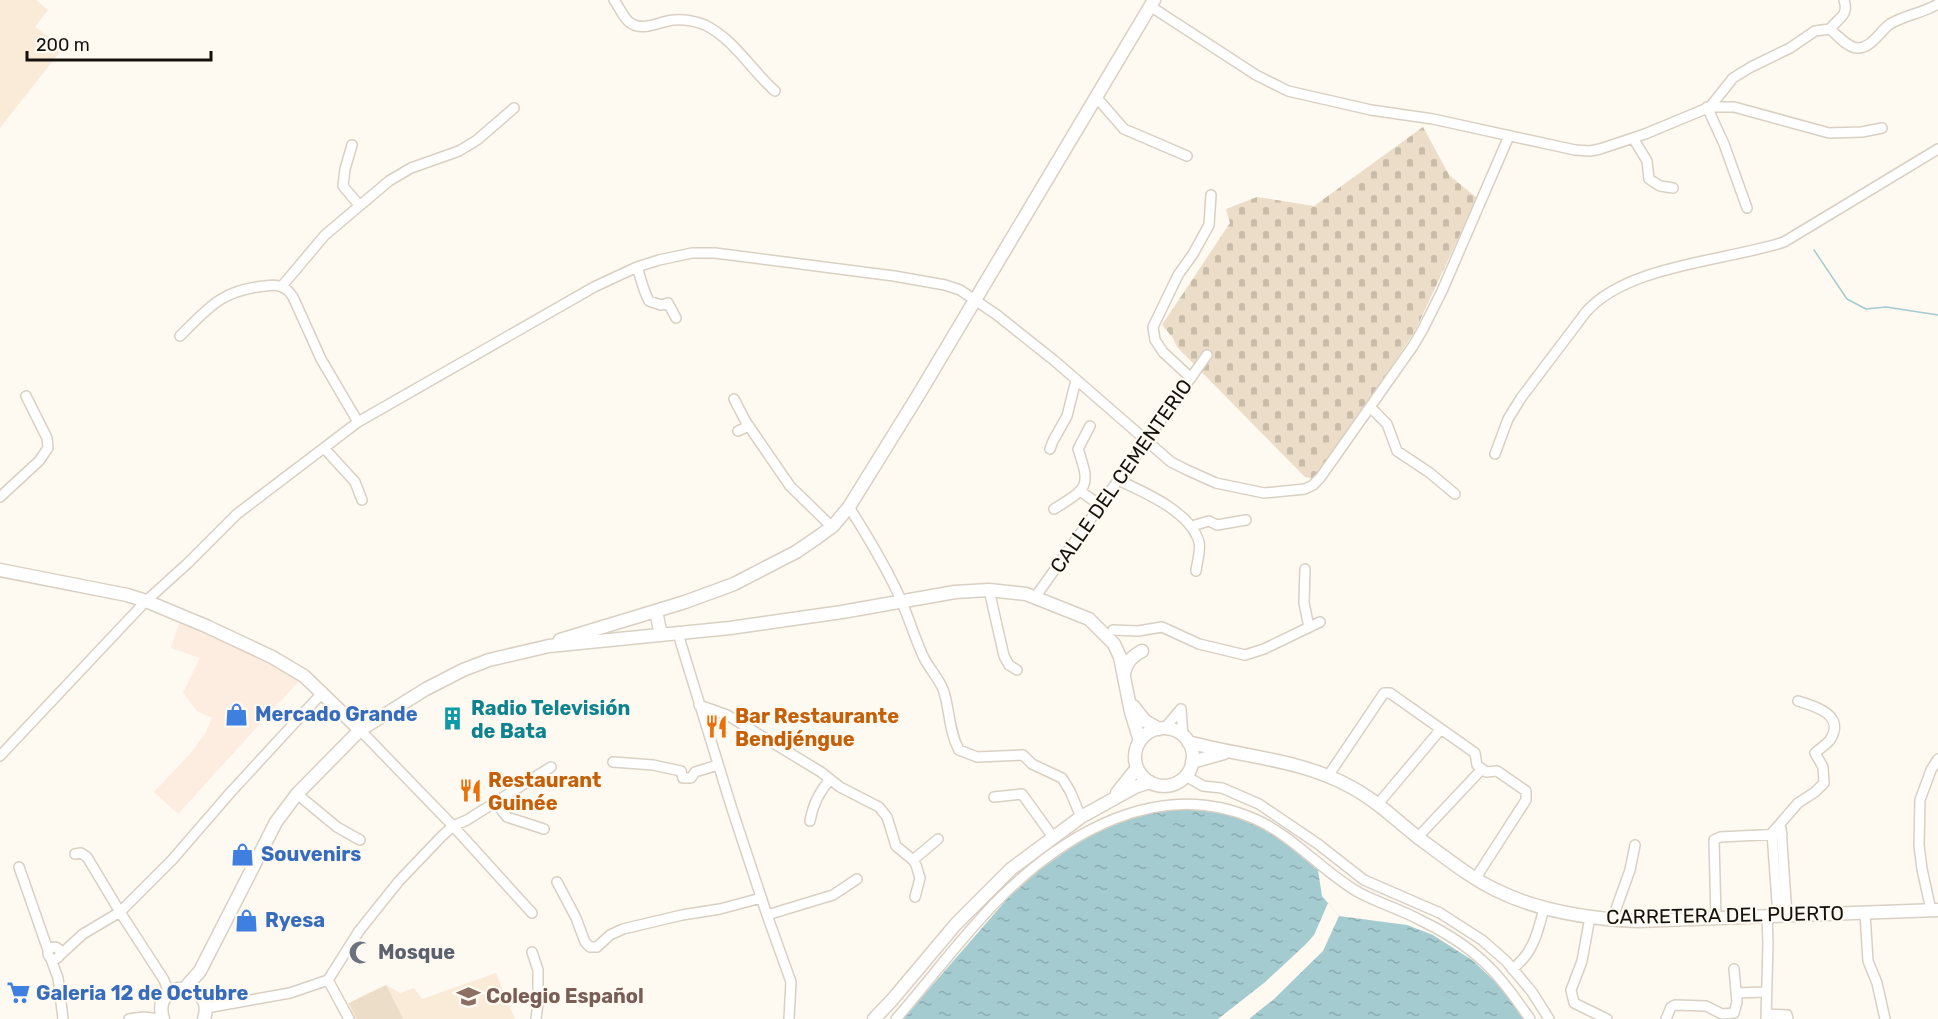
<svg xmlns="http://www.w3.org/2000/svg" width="1938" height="1019" font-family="Rubik,sans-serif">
  <defs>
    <pattern id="cemetery-stones" width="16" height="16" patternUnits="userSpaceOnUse" patternTransform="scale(1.5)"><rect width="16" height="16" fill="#ebddc7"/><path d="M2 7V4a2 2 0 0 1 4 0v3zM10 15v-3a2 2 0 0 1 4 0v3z" fill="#c9bdaa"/></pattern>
    <pattern id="water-ripples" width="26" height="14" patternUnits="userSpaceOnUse" patternTransform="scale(1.5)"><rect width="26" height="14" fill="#a4cbd0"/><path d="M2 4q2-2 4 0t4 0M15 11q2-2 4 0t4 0" fill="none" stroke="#8cadb1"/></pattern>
  </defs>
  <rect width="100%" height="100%" fill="#fef9f1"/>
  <!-- commercial -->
  <path fill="#fdece0" d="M180 620 277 665 300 680 178 814 154 792 190 754 205 734 212 718 197 711 183 693 200 658 171 648Z"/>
  <!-- built -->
  <path fill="#f9ebd7" d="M0 0H36L48 10 35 27 63 48 0 128Z
    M496 973 515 1019H353L347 1004 386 985 400 993 414 988 422 999Z"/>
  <!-- cemetery -->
  <path fill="url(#cemetery-stones)" d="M1423 127 1449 175 1477 198 1415 331 1328 462 1313 479 1305 477 1177 347 1173 338 1162 325 1230 223 1226 209 1257 197 1314 206Z"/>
  <!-- pitch -->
  <path fill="#ebddc7" d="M386 985 403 1019H357L349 1003Z"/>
  <!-- water -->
  <path fill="url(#water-ripples)" d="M1205 808 1242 817 1275 835 1318 870 1322 896 1339 916 1407 925 1433 935 1472 960 1503 989 1523 1019H903L1008 898 1038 871 1079 842 1117 823 1155 811Z"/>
  <!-- pier -->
  <path fill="#fef9f1" d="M1328 903 1339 916 1323 951 1274 999 1249 1019H1218L1264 983 1305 945 1314 935Z"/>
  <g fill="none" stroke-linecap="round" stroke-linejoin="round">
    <!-- stream -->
    <path stroke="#a4cbd0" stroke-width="1.5" d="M1814 250 1847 299 1866 309 1886 307 1938 315"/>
    <defs>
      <path id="minor" d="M614 0C619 7 623 17 629 22 643 33 659 21 674 20 683 19 696 21 705 25 735 40 751 70 775 91
        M1150 6 1256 75 1288 91 1371 110 1433 119 1575 150 1590 151 1600 149 1645 134 1710 107H1734L1829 133 1862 132 1882 128
        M1830 29C1839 17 1849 16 1844 0
        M1097 98 1124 129 1187 156
        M1707 107 1724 144 1747 208
        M1710 107 1733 78 1751 67 1790 48 1815 31 1830 29C1837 35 1847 47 1857 48 1871 49 1880 31 1890 24 1905 15 1923 13 1938 4
        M1633 138 1647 161 1649 179 1660 186 1673 188
        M352 145 345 169 343 186 359 205
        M637 267C641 279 643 290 649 301L661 305 668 303 676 318
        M282 286 325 235 389 181 411 168 459 151 477 140 514 108
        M180 336C209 307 222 290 265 286 278 284 286 286 293 297L321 359 358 422
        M1191 378 1163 352 1155 340 1153 327 1178 275 1193 254 1209 225 1211 195
        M734 399 746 422 790 486 832 527
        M1370 407 1387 424 1397 451 1430 473 1455 494
        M738 431 749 426
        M324 448 355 482 362 500
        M1050 449 1053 441 1067 416 1076 380
        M1495 454 1508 419 1521 398 1586 312C1627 265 1726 261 1784 242L1938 149
        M1118 480C1144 492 1191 512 1199 542 1201 550 1197 562 1196 571
        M1080 491 1100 505
        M0 497 39 461 48 448 47 438 26 396
        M849 507C868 537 887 568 901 600 909 619 915 638 923 656 929 669 940 679 944 692 950 712 949 732 959 750L977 757 1023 755 1032 764 1062 778 1070 791 1081 817
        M1054 509C1088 488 1091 487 1078 449L1090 426
        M1192 526 1209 521 1217 525 1246 520
        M1305 569 1304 603 1309 627
        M989 590 1004 656 1009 665 1017 670
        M1036 596 1207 355
        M1113 630 1138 631 1162 627 1199 644 1245 655 1264 649 1320 622
        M678 634 732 809 767 915 791 982 789 1019
        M699 705 727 715 821 772 840 787 879 807 887 817 896 846 913 860 916 865 920 878 915 897
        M1181 709 1183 736
        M1164 729 1181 709
        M360 730 453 826 532 913
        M0 756 146 601 188 563 237 514 358 422 594 287 637 267 659 260 692 253H715L894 276 945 285 960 290 997 315 1056 362 1171 462 1187 470 1216 483 1264 493 1305 489 1313 485 1320 478 1413 346 1423 329 1442 291 1509 136
        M613 762 653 765 681 771 683 778H691L695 772 718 765
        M1186 776 1203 786 1222 788 1259 804 1318 844 1364 880 1440 913 1482 940 1506 961 1532 992 1549 1019
        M1328 776 1384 693H1390L1475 753 1477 765 1486 772 1497 771 1526 791V800L1475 879
        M297 794 337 827 360 840
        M994 797 1022 794 1053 837
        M495 802 507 817 544 829
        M1378 804 1441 729
        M810 821C813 804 819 793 830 779
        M1781 828 1787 916
        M1772 833 1798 803 1815 792 1824 783 1823 767 1815 753C1819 749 1826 745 1830 740 1846 715 1815 706 1798 701
        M1772 833 1778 916
        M1418 837 1482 769
        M913 860 938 839
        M19 867 48 950
        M557 882 576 918 585 942 590 947H597L610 935 623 929 682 915 720 909 761 898
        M1931 910 1922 869 1919 845 1920 800 1931 770 1938 759
        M1865 913 1868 961 1877 983 1885 1019
        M767 915 833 895 857 879
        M1590 917 1582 961 1571 990 1574 1003 1607 1019
        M1716 919 1714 840 1720 837 1782 834
        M1612 920 1630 870 1635 845
        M48 953a6 6 0 1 1 12 0a6 6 0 1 1-12 0Z
        M532 952 538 970V1003L536 1019
        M59 956 83 934 120 912 87 857 81 853 75 854
        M51 959 58 978 63 1019
        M1512 969C1533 954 1538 932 1544 908
        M328 980 349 1019
        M169 993 164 980 120 912 172 860 230 793 323 692
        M1736 993 1766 992
        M206 1008 290 993 328 980 359 931 399 881 442 836 453 826 467 820 551 767
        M1767 1014 1787 1015 1788 1019
        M129 1019 144 1017 159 1019
        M896 1019C930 980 960 939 996 902 1063 834 1159 776 1255 819 1293 836 1322 871 1358 892 1378 903 1400 909 1420 920 1445 932 1472 949 1491 969 1506 984 1518 1002 1530 1019
        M1666 1019 1671 1007 1675 1005 1706 1006 1722 1014 1734 1013 1737 1002 1734 969
        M1766 1019 1768 943 1767 917"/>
      <path id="major" d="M0 570 127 595 146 601 206 626 272 657 304 676 360 730
        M656 611 661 635
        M560 640 685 602 734 584 796 552 818 537 833 526 849 507 919 394 1154 0
        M1124 673C1127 662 1131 657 1142 651
        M1133 706 1145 721 1159 729
        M1135 757a29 29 0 1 1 58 0a29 29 0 1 1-58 0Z
        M1188 742C1242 757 1301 759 1351 787 1377 801 1397 821 1420 839 1445 857 1469 877 1496 890 1540 912 1590 919 1638 921L1938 910
        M1192 762 1224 753
        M1117 793 1137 768
        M185 988 200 971 276 822 297 794 360 730 426 689 463 670 489 660 549 646 730 628 842 612 955 592 989 590 1026 594 1089 619 1114 644 1120 657 1131 712 1140 741
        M163 1019C150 978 217 979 204 1019
        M874 1019 892 1000 956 924 1011 869 1081 817 1135 787 1150 782"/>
    </defs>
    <!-- minor casing -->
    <use href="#minor" stroke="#d9d0c3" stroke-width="12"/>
    <!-- major casing -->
    <use href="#major" stroke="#d9d0c3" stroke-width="15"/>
    <!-- minor -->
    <use href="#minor" stroke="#fff" stroke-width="9"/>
    <!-- major -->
    <use href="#major" stroke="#fff" stroke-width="12"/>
  </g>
  <!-- icons -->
  <defs>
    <symbol id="shop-bare" viewBox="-9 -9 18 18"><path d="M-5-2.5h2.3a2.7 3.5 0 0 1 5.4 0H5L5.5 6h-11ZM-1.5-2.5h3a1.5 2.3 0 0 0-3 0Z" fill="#3f7fe0" stroke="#fef9f1" stroke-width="2.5" paint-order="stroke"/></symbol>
    <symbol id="building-bare" viewBox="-9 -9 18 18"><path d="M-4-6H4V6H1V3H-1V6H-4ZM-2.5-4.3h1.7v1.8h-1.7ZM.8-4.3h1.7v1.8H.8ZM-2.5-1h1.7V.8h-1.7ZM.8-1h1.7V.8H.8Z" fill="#0f9aa8" stroke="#fef9f1" stroke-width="2.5" paint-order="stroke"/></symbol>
    <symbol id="restaurant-bare" viewBox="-9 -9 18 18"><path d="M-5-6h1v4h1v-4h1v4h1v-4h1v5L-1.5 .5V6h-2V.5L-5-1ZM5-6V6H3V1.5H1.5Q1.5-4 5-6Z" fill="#e8710a" stroke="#fef9f1" stroke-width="2.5" paint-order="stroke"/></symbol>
    <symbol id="mosque-bare" viewBox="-9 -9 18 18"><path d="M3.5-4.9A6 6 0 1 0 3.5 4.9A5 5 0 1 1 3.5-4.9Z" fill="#6b7280" stroke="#fef9f1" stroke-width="2.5" paint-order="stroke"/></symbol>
    <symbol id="supermarket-bare" viewBox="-9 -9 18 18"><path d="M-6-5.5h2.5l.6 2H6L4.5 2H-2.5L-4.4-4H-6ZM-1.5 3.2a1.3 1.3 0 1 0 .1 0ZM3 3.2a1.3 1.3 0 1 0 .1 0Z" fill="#3f7fe0" stroke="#fef9f1" stroke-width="2.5" paint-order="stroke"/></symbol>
    <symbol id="school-bare" viewBox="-9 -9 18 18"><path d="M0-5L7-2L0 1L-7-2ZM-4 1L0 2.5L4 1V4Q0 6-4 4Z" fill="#8d6e63" stroke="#fef9f1" stroke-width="2.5" paint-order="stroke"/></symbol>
  </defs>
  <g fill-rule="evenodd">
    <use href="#shop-bare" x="220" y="698" width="33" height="33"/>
    <use href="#building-bare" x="436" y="702" width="33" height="33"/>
    <use href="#restaurant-bare" x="700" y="710" width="33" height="33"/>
    <use href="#restaurant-bare" x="454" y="774" width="33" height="33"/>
    <use href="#shop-bare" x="226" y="838" width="33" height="33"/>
    <use href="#shop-bare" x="230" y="904" width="33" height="33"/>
    <use href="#mosque-bare" x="344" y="936" width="33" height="33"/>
    <use href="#supermarket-bare" x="2" y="976" width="33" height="33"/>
    <use href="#school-bare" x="452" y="980" width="33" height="33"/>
  </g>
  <g text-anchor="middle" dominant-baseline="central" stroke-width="4.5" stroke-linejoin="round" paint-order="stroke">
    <!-- street labels -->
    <g font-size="20" fill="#15120e" stroke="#fef9f1">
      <text transform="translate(1121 476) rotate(-55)">CALLE DEL CEMENTERIO</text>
      <text transform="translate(1725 915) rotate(-1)">CARRETERA DEL PUERTO</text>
    </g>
    <!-- culture labels -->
    <g font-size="20" font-weight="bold" fill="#0d838f" stroke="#fef9f1" text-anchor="start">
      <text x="471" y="708">Radio Televisión<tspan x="471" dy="23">de Bata</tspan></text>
    </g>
    <!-- shop labels -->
    <g font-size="20" font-weight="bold" fill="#366cbe" stroke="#fef9f1" text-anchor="start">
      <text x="255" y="714">Mercado Grande</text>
      <text x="261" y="854">Souvenirs</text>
      <text x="265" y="920">Ryesa</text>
      <text x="36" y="993">Galeria 12 de Octubre</text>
    </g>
    <!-- food labels -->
    <g font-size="20" font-weight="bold" fill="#c56008" stroke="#fef9f1" text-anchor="start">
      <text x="735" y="716">Bar Restaurante<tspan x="735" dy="23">Bendjéngue</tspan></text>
      <text x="488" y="780">Restaurant<tspan x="488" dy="23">Guinée</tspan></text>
    </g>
    <!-- worship labels -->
    <g font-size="20" font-weight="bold" fill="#5b616d" stroke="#fef9f1" text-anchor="start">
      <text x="378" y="952">Mosque</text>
    </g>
    <!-- education labels -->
    <g font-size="20" font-weight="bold" fill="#785e54" stroke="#fef9f1" text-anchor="start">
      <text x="486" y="996">Colegio Español</text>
    </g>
  </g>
  <!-- scale -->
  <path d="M27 51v9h184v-9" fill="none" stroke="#15120e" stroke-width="3"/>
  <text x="36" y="51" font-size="18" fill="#15120e" stroke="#fef9f1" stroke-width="4.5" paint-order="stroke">200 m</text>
</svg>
